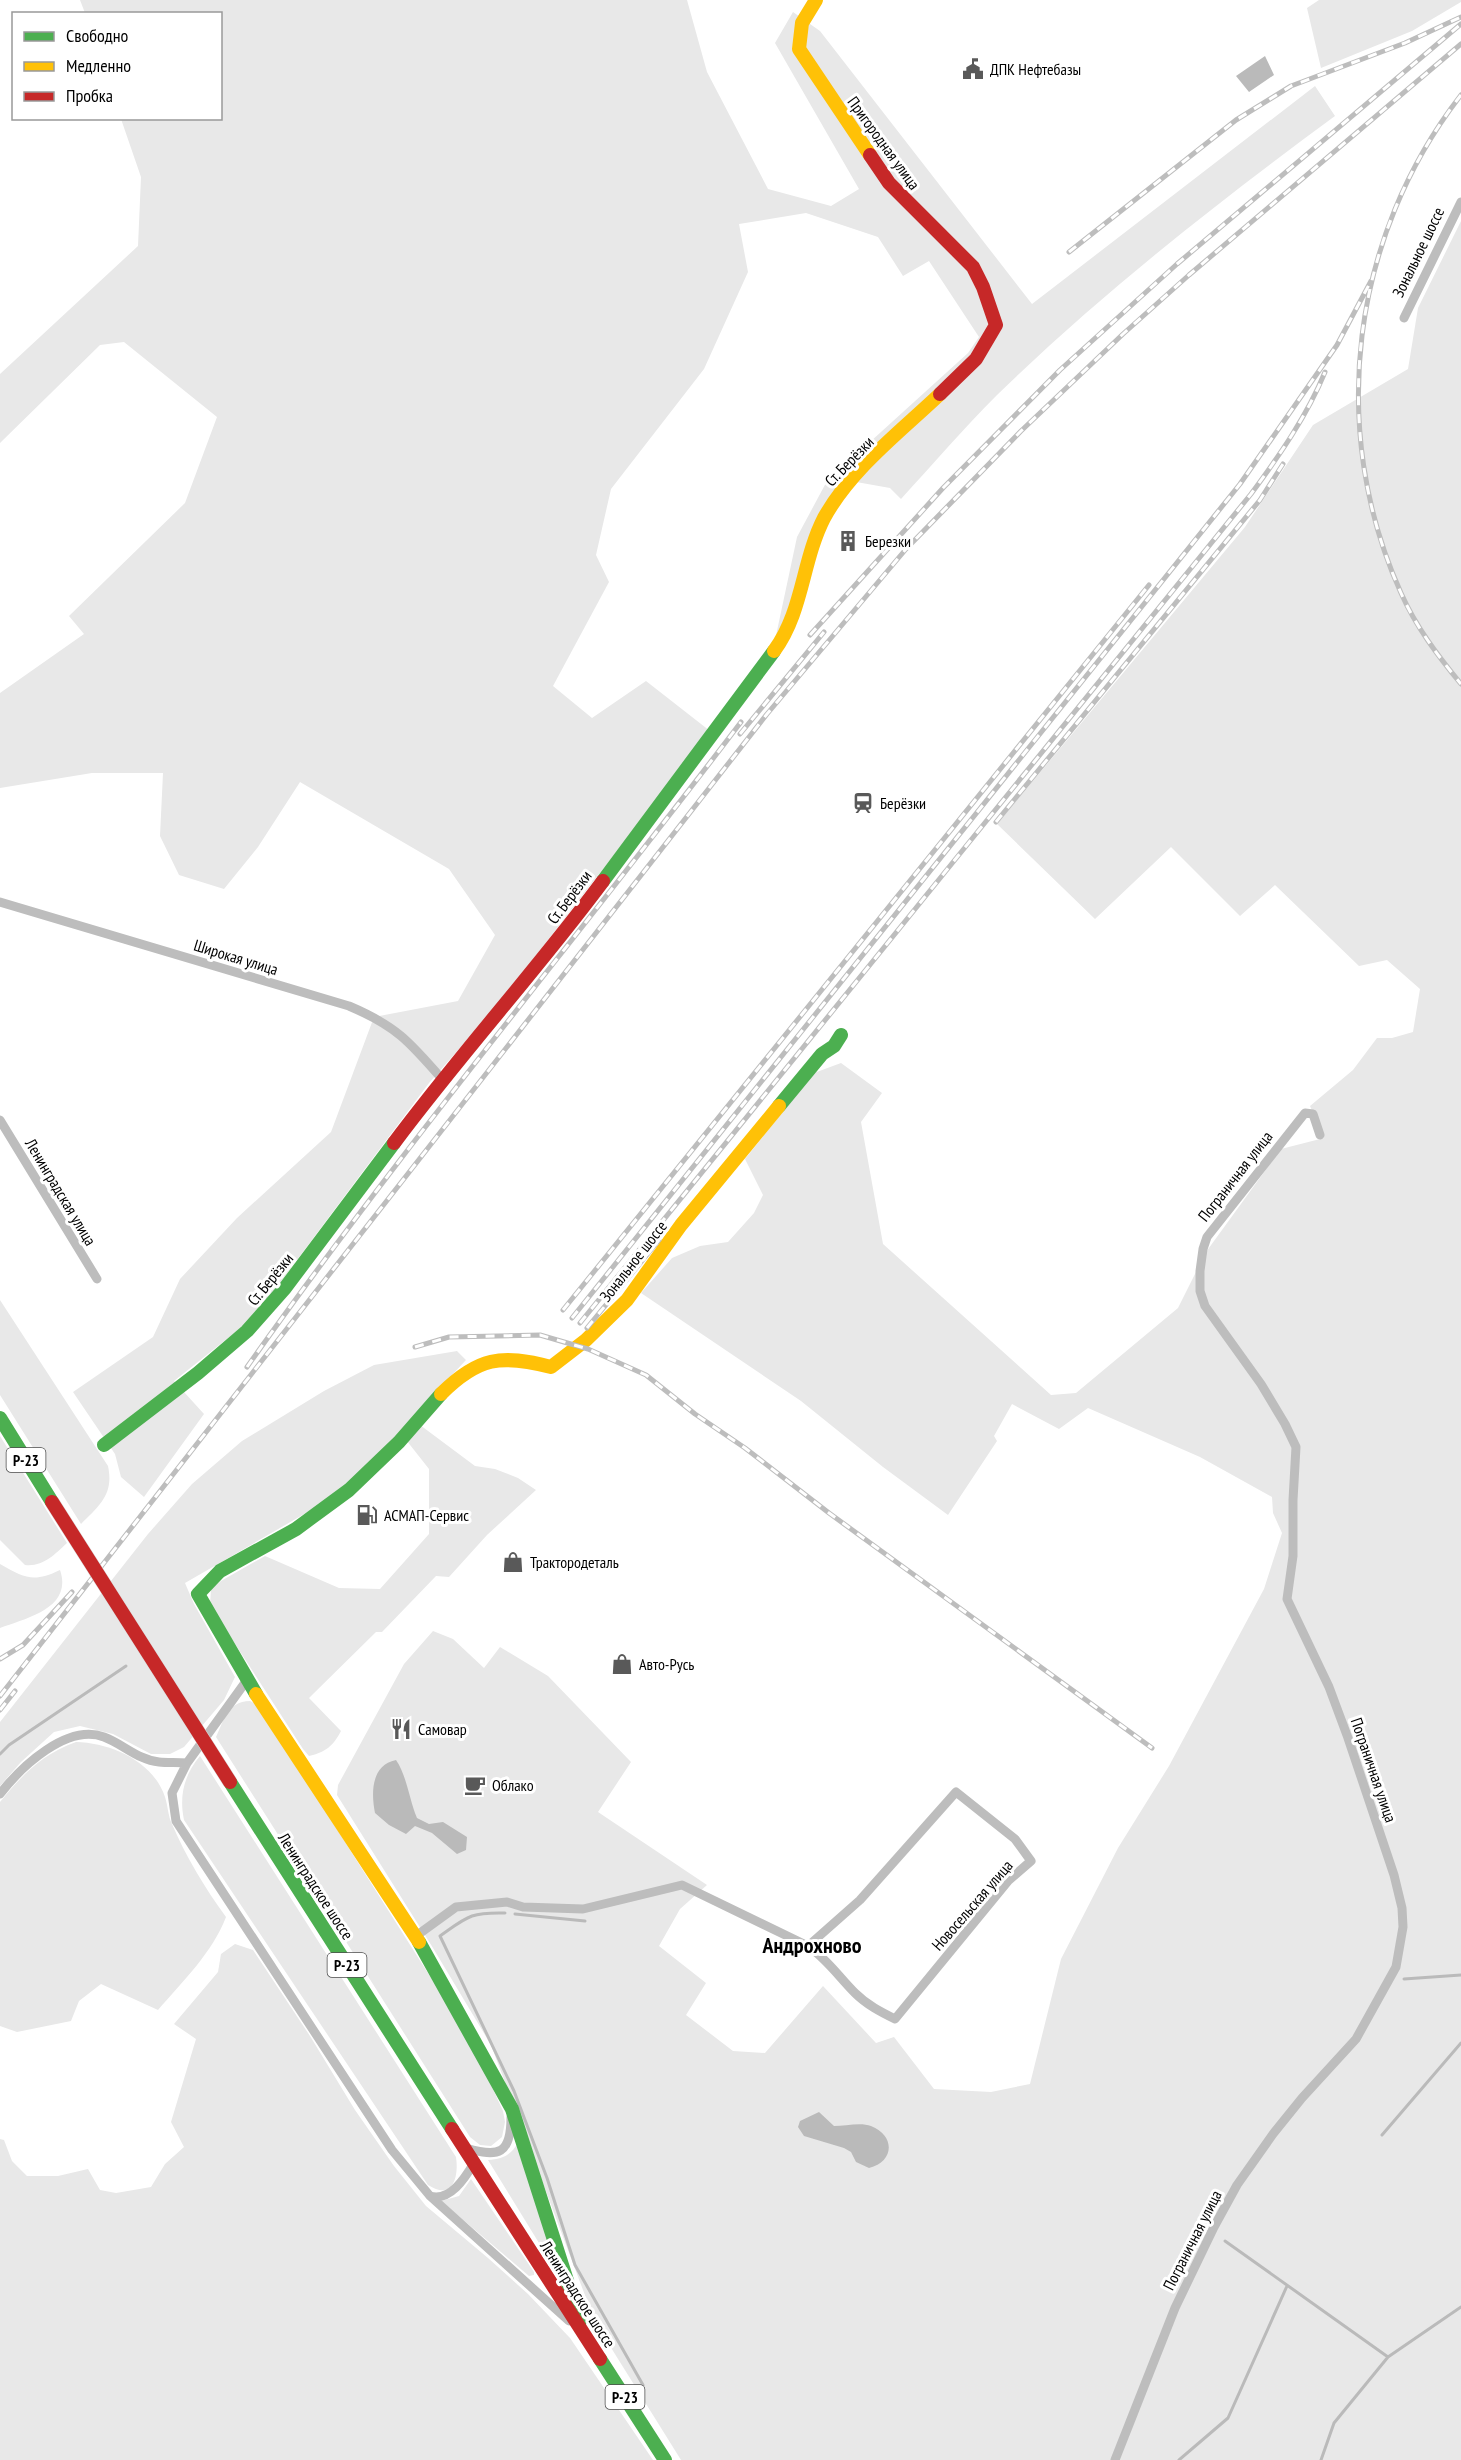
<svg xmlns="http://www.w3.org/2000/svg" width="1461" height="2460" font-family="'PT Sans Narrow',sans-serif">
  <rect width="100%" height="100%" fill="#fff"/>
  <!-- green -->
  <path fill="#e8e8e8" d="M80 0H687L707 72 768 189 831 206 859 189 775 43 793 12 820 31 1032 304 1315 86 1335 116C1218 202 1102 293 997 395 964 428 933 464 901 499L890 488 845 480 792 612 774 645 797 537 827 481 968 353 979 337 929 261 903 276 878 237 806 213 739 224 748 272 704 369 611 489 596 555 609 582 553 686 592 718 646 681 710 731 496 1007 429 1083 279 1284 243 1326 174 1381 204 1414 144 1497 121 1477 115 1454 73 1392 153 1337 180 1279 237 1218 331 1132 374 1017 458 1001 495 935 449 869 300 782 258 847 224 889 179 875 160 836 163 773H92L0 788V693L84 634 69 616 185 503 217 417 124 342 100 345 0 443V374L138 246 141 177 121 119 220 118V14L85 13Z
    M1319 0H1461V2L1412 31 1321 68 1307 8Z
    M1461 221V2460H681L595 2322 491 2045 433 1948 337 1795 338 1785 404 1664 433 1631 453 1639 484 1668 500 1647 548 1676 631 1762 598 1812 707 1885 680 1909 659 1946 706 1983 686 2015 733 2051 765 2053 823 1986 876 2043 894 2037 934 2089 991 2092 1030 2084 1061 1959 1118 1848 1169 1766 1264 1589 1282 1533 1273 1513 1272 1497 1200 1457 1088 1408 1059 1429 1012 1404 994 1436 997 1441 948 1515 883 1467 801 1401 641 1293 672 1258 700 1246 728 1242 754 1213 763 1195 745 1159 814 1073 841 1063 882 1093 861 1122 883 1244 1051 1395 1076 1393 1178 1308 1206 1252 1281 1149 1324 1138 1310 1106 1353 1070 1377 1038H1392L1413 1032 1420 989 1387 960 1359 966 1275 885 1240 916 1171 847 1095 919 997 824 1245 527 1313 425 1408 369 1418 308Z
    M0 1300 108 1466C114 1494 100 1505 81 1524L0 1395Z
    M457 1351 466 1360 437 1391 416 1422 475 1466 495 1469 518 1478 536 1490 487 1535 449 1577 436 1576 382 1632H376L309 1698 341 1731C333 1746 326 1752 309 1756L303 1749 210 1605 211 1589 221 1581 265 1556 339 1588 380 1589 429 1534V1469L403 1436 337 1495 185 1583 194 1604 235 1677 224 1700 184 1747 170 1754H151L113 1734 80 1726 54 1732 21 1762 0 1786V1722L148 1534 192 1484 242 1441 324 1391 374 1365Z
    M0 1436 67 1543C54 1555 43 1567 25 1565L0 1540Z
    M0 1564C25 1578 33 1583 60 1570 73 1608 27 1618 0 1628Z
    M250 1701 258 1705 264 1714 438 1989 486 2074 503 2111 505 2122 502 2137 491 2146 480 2145 470 2137 216 1737C225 1718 227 1702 250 1701Z
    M76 1742C111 1743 153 1761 165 1797 168 1806 168 1816 172 1824 186 1857 205 1888 226 1917 212 1953 183 1981 158 2010L101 1984 79 2001 71 2021 17 2032 0 2026V1802C23 1774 41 1755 76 1742Z
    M200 1756 456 2157C459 2177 453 2201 428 2185L184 1820C179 1796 184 1775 200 1756Z
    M235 1944 253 1950 310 2036 355 2110 394 2166 426 2206 488 2258 528 2294 570 2338 653 2460H0V2139L4 2140 12 2161 27 2176H58L88 2169 100 2190 116 2193 151 2187 165 2164 184 2147 171 2122 196 2039 174 2024 218 1972 221 1954Z
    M518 2143 558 2274 488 2160C502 2159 510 2156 518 2143Z
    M471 2179 534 2272V2275L529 2276 441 2201 459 2196Z"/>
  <!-- water -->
  <path fill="#bababa" d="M1265 56 1274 75 1249 92 1236 76Z
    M396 1760C407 1776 409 1799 417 1818L429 1824 443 1822 467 1837 466 1850 457 1854 432 1833 415 1826 406 1834 389 1825 375 1813C371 1793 371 1765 396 1760Z
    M819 2112 834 2126C845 2126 861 2122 871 2126 896 2136 894 2162 869 2168L856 2162 851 2152 844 2148 804 2136 798 2127 800 2121Z"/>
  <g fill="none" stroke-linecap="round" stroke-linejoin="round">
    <!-- stream -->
    <path stroke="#bababa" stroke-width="3" d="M0 1754 9 1745 126 1666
      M505 1913C470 1912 467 1917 440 1936L514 2091 547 2178 575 2265 643 2385
      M515 1914 585 1921
      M1404 1979 1461 1975
      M1382 2135 1461 2043
      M1225 2241 1388 2357
      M1179 2460 1228 2418 1287 2286
      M1321 2460 1334 2423 1388 2357 1461 2307"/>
    <!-- street -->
    <path stroke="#bdbdbd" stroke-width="9" d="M1404 318 1461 202
      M0 902 349 1006C396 1026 409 1041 442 1079
      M0 1120 97 1279
      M247 1680 187 1763 172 1793 176 1821 392 2150 430 2196 569 2321
      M0 1794C21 1767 67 1723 104 1737 123 1744 138 1760 159 1762 168 1763 177 1762 187 1763
      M416 1936 456 1907 507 1902 523 1907 583 1909 682 1885 808 1946C827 1959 839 1977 855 1993 867 2005 881 2012 895 2019L1009 1880 1031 1861 1015 1839 956 1792 860 1900 808 1946
      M466 2148C499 2158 511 2154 511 2117
      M430 2196C450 2202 465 2178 474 2163
      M1115 2460 1175 2308 1214 2227 1237 2185 1273 2134 1302 2098 1356 2039 1396 1967 1403 1927 1402 1908 1394 1875 1348 1738 1329 1687 1287 1599 1293 1556V1500L1296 1447 1285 1424 1261 1384 1205 1306 1200 1291V1271L1203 1249 1207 1237 1305 1113 1313 1114 1320 1135"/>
    <!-- fast -->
    <path stroke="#4caf50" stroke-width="14" d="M603 881 774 651
      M779 1106 822 1054 834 1046 841 1035
      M0 1418 52 1502
      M104 1445 198 1373 247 1331 285 1288 394 1143
      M256 1694 198 1594 220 1571 296 1529 349 1490 399 1442 441 1394
      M230 1782 452 2129
      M419 1942 512 2109 580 2321
      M600 2359 665 2460"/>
    <!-- slow -->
    <path stroke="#ffc107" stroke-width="14" d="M816 0 802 23 799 49 870 155
      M774 651C803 612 802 561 824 518 851 469 900 432 940 394
      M441 1394C478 1357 501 1354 551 1367L586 1340 627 1300 681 1225 779 1106
      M256 1694 419 1942"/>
    <!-- jam -->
    <path stroke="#c62828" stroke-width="14" d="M870 155 889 183 973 267 983 287 996 325 976 359 940 394
      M394 1143C461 1053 536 971 603 881
      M452 2129 600 2359"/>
    <defs>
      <path id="rail" d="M1461 95C1351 237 1327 429 1401 593 1416 627 1438 656 1461 684
        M1069 252 1236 120 1291 86 1405 43 1461 17
        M810 635 943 488 1060 370 1177 264 1461 24
        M740 734 824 632
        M996 822 1260 500 1283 464
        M563 1310 1149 585
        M572 1318 1240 484 1337 345 1371 281
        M580 1323 1251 494C1279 456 1307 416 1325 372
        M587 1328 659 1240
        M415 1347 449 1337 540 1335 588 1349 646 1375 695 1414 745 1448 829 1513 1152 1748
        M247 1367C403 1146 578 937 741 722
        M0 1659 23 1645 72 1592
        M0 1696 767 714 906 549 1021 431 1123 334 1189 275 1461 44
        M0 1710 15 1691"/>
    </defs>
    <!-- rail casing -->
    <use href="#rail" stroke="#bdbdbd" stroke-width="5"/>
    <!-- rail -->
    <use href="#rail" stroke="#fff" stroke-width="3" stroke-dasharray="9" stroke-linecap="butt"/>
    <defs>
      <path id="jam-bridge" d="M52 1502 230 1782"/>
    </defs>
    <!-- jam-bridge casing -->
    <use href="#jam-bridge" stroke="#dbdbdb" stroke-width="15" stroke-linecap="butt"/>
    <!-- jam-bridge -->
    <use href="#jam-bridge" stroke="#c62828" stroke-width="14"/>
  </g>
  <!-- icons -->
  <defs>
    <symbol id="civic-bare" viewBox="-9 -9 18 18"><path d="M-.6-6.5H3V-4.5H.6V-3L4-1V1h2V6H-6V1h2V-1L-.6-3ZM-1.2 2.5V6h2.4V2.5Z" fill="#595959" stroke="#fff" stroke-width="2.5" paint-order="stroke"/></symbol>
    <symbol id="building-bare" viewBox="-9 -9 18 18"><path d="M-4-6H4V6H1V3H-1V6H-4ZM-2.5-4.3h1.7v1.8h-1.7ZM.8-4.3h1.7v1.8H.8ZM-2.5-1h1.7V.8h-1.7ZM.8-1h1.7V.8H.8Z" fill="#595959" stroke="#fff" stroke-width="2.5" paint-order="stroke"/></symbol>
    <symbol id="station-bare" viewBox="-9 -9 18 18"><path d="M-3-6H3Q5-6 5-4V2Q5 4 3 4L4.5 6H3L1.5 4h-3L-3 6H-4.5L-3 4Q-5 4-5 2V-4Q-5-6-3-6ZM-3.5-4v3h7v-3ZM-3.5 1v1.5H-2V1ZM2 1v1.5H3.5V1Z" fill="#595959" stroke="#fff" stroke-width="2.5" paint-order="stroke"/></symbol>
    <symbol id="fuel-bare" viewBox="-9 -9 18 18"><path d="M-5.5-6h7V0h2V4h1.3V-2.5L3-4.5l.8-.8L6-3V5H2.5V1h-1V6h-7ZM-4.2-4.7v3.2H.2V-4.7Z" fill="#595959" stroke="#fff" stroke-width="2.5" paint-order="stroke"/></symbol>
    <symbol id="shop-bare" viewBox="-9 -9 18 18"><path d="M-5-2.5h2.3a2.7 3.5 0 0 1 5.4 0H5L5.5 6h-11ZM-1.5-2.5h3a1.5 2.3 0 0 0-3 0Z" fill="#595959" stroke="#fff" stroke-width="2.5" paint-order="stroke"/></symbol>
    <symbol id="restaurant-bare" viewBox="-9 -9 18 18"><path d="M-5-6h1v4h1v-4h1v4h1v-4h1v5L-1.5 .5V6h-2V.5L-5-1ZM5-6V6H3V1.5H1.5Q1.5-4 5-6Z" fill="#595959" stroke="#fff" stroke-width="2.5" paint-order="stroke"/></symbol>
    <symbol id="cafe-bare" viewBox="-9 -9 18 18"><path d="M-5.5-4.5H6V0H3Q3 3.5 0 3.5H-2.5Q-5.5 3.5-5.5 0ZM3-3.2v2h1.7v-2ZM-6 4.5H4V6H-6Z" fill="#595959" stroke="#fff" stroke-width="2.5" paint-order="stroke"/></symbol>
  </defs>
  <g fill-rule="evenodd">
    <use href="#civic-bare" x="958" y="54" width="30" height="30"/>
    <use href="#building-bare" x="833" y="526" width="30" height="30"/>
    <use href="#station-bare" x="848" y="788" width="30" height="30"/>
    <use href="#fuel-bare" x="352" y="1500" width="30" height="30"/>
    <use href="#shop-bare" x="498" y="1547" width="30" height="30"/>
    <use href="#shop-bare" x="607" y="1649" width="30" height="30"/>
    <use href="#restaurant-bare" x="386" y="1714" width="30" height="30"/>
    <use href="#cafe-bare" x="460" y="1770" width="30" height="30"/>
  </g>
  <g text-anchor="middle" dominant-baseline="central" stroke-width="6" stroke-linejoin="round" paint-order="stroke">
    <!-- shield labels -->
    <g fill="#fff" stroke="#4c4c4c" stroke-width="1.5">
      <rect x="6.5" y="1448" width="39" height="24" rx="4.5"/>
      <rect x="327.5" y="1953" width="39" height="24" rx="4.5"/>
      <rect x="605.5" y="2385" width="39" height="24" rx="4.5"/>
    </g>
    <g font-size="15" font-weight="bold" fill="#000">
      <text x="26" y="1460">Р-23</text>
      <text x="347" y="1965">Р-23</text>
      <text x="625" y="2397">Р-23</text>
    </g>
    <!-- poi labels -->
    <g font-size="16" fill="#000" stroke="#fff" text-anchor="start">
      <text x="990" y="69">ДПК Нефтебазы</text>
      <text x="865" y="541">Березки</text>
      <text x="880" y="803">Берёзки</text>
      <text x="384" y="1515">АСМАП-Сервис</text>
      <text x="530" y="1562">Трактородеталь</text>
      <text x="639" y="1664">Авто-Русь</text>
      <text x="418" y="1729">Самовар</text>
      <text x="492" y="1785">Облако</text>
    </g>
    <!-- street labels -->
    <g font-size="16" fill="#000" stroke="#fff">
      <text transform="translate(884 143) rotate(54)">Пригородная улица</text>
      <text transform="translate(1418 252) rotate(-64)">Зональное шоссе</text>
      <text transform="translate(849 461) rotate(-46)">Ст. Берёзки</text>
      <text transform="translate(569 897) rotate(-53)">Ст. Берёзки</text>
      <text transform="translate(236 957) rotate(17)">Широкая улица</text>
      <text transform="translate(1235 1176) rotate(-52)">Пограничная улица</text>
      <text transform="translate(61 1192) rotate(59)">Ленинградская улица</text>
      <text transform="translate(633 1261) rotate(-52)">Зональное шоссе</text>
      <text transform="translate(270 1279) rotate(-51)">Ст. Берёзки</text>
      <text transform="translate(1374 1770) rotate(71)">Пограничная улица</text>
      <text transform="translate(316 1886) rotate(57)">Ленинградское шоссе</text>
      <text transform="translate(972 1905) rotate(-49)">Новосельская улица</text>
      <text transform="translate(1192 2240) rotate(-63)">Пограничная улица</text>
      <text transform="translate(578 2294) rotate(57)">Ленинградское шоссе</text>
    </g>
    <!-- district labels -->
    <g font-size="22" font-weight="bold" fill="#000" stroke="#fff">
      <text x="812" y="1945">Андрохново</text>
    </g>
  </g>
  <!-- legend -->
  <rect x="12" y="12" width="210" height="108" fill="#ffffff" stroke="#999999" stroke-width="1.5"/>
  <rect x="24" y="32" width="30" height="9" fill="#4caf50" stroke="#999999" stroke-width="1.5"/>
  <text x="66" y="42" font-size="18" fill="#000000">Свободно</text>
  <rect x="24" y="62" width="30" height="9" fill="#ffc107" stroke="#999999" stroke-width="1.5"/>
  <text x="66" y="72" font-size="18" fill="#000000">Медленно</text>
  <rect x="24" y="92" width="30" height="9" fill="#c62828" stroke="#999999" stroke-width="1.5"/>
  <text x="66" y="102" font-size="18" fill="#000000">Пробка</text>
</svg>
